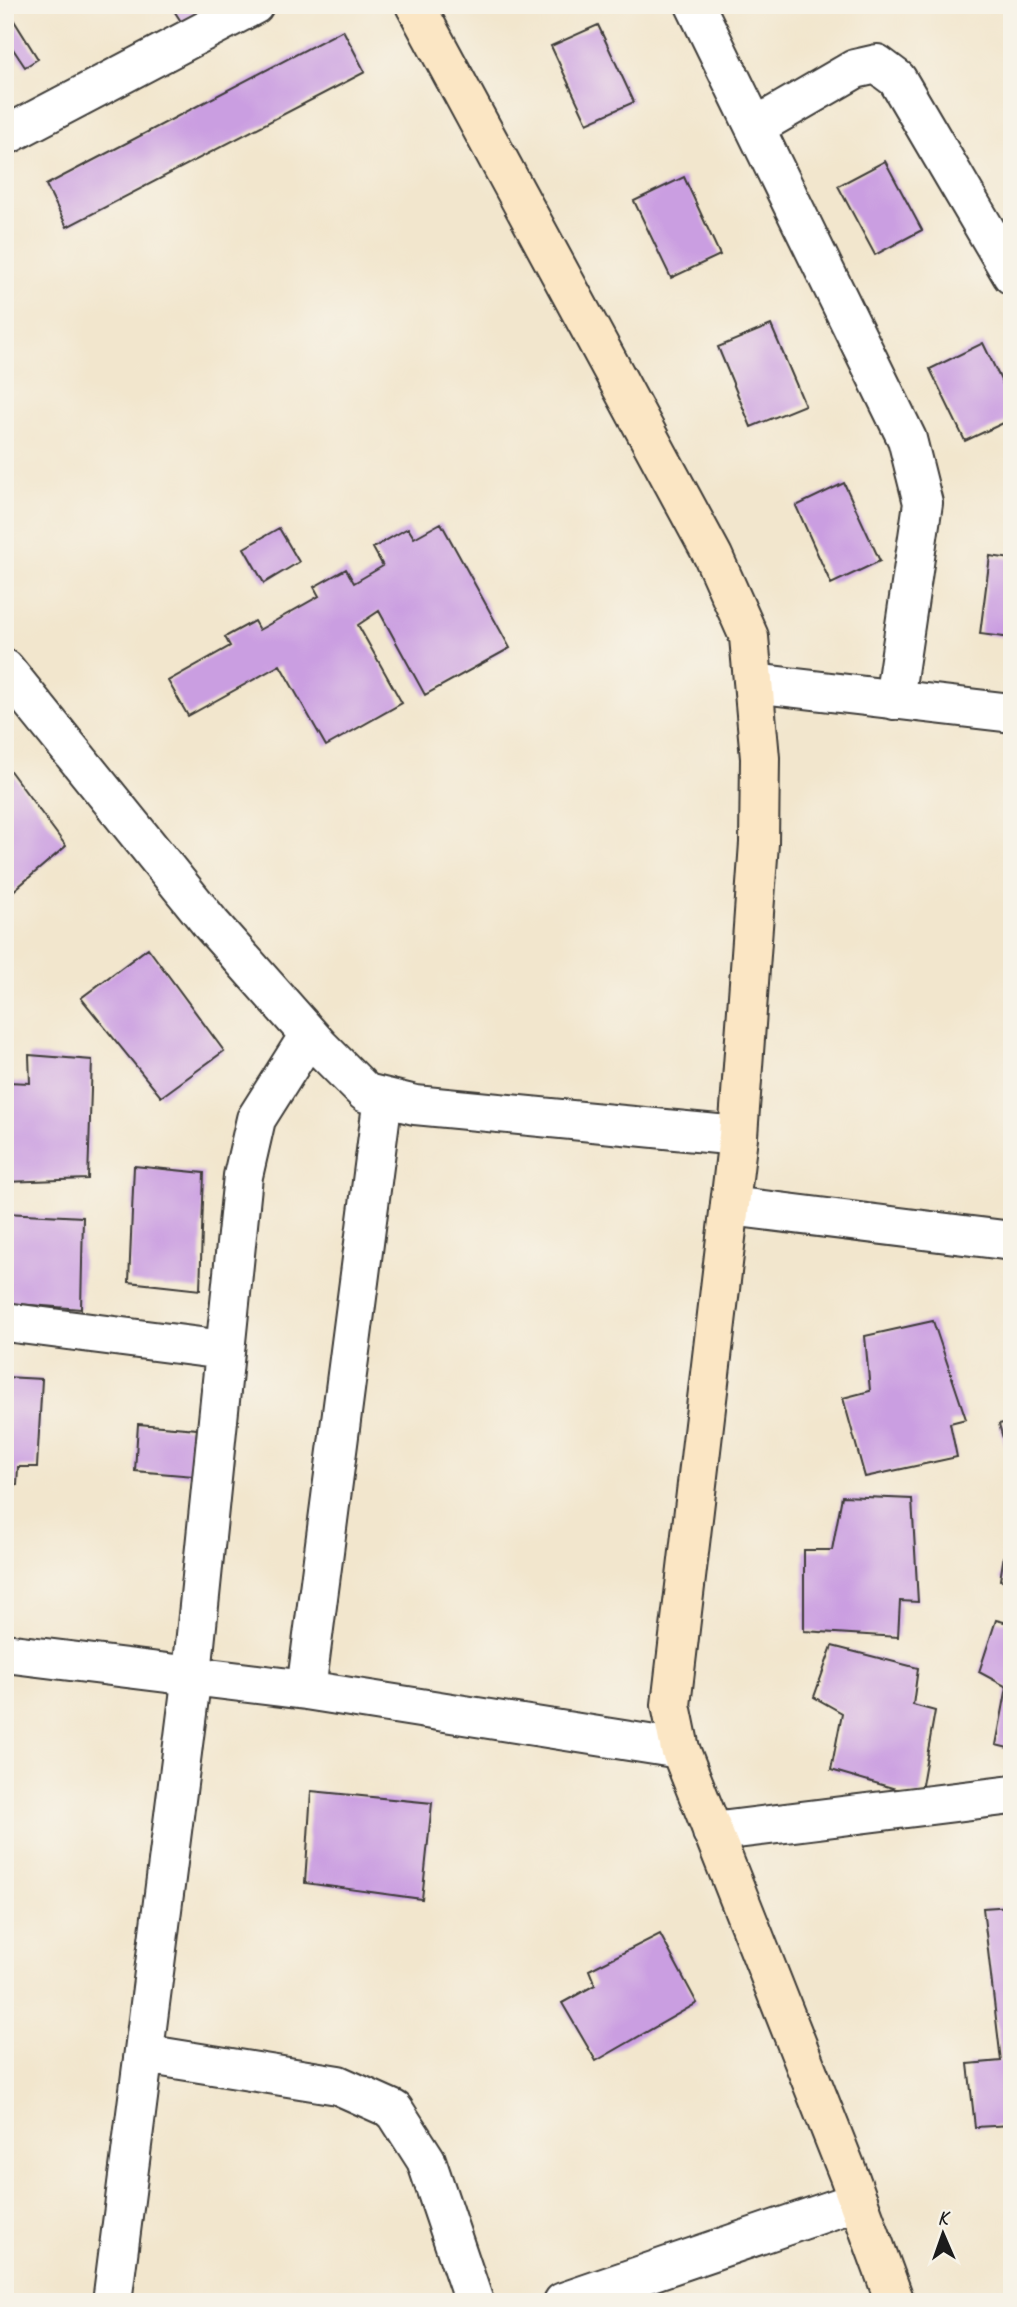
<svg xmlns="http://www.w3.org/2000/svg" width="1017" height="2307" font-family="Caveat,sans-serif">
  <rect width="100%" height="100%" fill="#f7f3e8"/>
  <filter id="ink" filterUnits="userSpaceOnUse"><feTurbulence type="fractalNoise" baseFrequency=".0143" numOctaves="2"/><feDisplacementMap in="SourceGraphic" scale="14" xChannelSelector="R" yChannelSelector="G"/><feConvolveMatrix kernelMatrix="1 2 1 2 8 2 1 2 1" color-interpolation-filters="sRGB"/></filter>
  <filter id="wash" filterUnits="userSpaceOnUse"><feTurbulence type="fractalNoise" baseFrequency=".00686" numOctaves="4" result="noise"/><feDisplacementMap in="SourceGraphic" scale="28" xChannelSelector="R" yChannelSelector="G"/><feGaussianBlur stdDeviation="1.57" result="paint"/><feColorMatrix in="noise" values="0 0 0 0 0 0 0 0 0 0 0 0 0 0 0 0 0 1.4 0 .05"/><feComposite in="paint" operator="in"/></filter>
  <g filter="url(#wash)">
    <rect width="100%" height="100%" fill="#f2e6cd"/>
    <g id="blocks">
      <!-- building -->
      <path fill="#ca9ee1" d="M179 5H210L182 23 173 9Z
        M8 11 38 59 25 67 5 37V13Z
        M598 25 634 102 587 123 551 46Z
        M343 30 365 72 67 227 46 185Z
        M885 161 922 230 875 255 838 186Z
        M684 177 720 255 671 278 634 201Z
        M771 325 805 405 751 427 718 347Z
        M983 343 1012 403V419L965 441 930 369Z
        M844 483 880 561 831 584 796 506Z
        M441 523 510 648 425 695 379 611 358 625 402 703 326 746 280 665 188 716 168 681 230 646 225 637 254 621 259 630 319 596 314 587 346 569 354 583 383 566 373 548 408 528 414 538Z
        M279 528 299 562 264 583 244 548Z
        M990 556 1012 559V638L980 634Z
        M5 764 66 846 5 898Z
        M148 948 224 1051 161 1097 81 998Z
        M29 1055 92 1060 88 1179 5 1182V1117L10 1115 7 1082 30 1083Z
        M134 1166 204 1173 200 1290 129 1282Z
        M5 1213 83 1217 81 1309 5 1303Z
        M933 1321 966 1419 950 1423 957 1457 865 1477 843 1398 870 1391 865 1336Z
        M5 1377 42 1379 37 1467H18L17 1485 5 1484Z
        M1012 1421V1467H1011L999 1424Z
        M138 1424 197 1429 194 1476 135 1471Z
        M842 1496 912 1499 918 1602 900 1601 898 1637 804 1631V1550H832Z
        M1010 1518H1012V1582L1000 1580Z
        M996 1620 1012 1624V1749L996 1745 1007 1687 979 1672Z
        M832 1646 918 1668 913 1705 935 1711 920 1796 831 1770 842 1713 814 1697Z
        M311 1791 432 1803 422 1899 305 1883Z
        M1012 1906V2125L975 2127 968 2064 1001 2061 983 1908Z
        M660 1934 697 2003 596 2061 562 2003 595 1985 589 1970Z"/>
    </g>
  </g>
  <g filter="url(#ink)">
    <use href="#blocks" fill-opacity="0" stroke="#3c3a37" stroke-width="2"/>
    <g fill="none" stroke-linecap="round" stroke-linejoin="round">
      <defs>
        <path id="street" d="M695 5 907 439 923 503 894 700
          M755 127 855 69 877 64 897 79 1012 275
          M5 136 254 5
          M5 669 211 924 320 1047 366 1093 415 1105 738 1136
          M754 683 1012 713
          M730 1206 1012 1241
          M5 1322 224 1350
          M5 1653 306 1690 680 1749
          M306 1690 383 1097
          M712 1832 1012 1795
          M144 2054 338 2085 394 2110 426 2160 474 2302
          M112 2302 192 1674 243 1176 256 1119 309 1035
          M563 2302 858 2201"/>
        <path id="secondary" d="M415 5 713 556 749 637 760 758 759 843 738 1136 671 1705 680 1749 849 2176 895 2302"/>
      </defs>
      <!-- street casing -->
      <use href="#street" stroke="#3c3a37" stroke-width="42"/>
      <!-- secondary casing -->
      <use href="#secondary" stroke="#3c3a37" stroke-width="42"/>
      <!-- street -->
      <use href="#street" stroke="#fff" stroke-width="38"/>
      <!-- secondary -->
      <use href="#secondary" stroke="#fbe6c4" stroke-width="38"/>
    </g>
  </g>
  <!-- margin -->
  <rect width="1017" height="2307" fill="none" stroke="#f7f3e8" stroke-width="28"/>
  <!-- north arrow -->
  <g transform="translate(943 2234) rotate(358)" stroke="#f7f3e8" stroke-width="5" paint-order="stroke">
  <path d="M0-5L12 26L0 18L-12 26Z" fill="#1c1c1c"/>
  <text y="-10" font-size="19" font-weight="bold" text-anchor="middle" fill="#1c1c1c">K</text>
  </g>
</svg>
